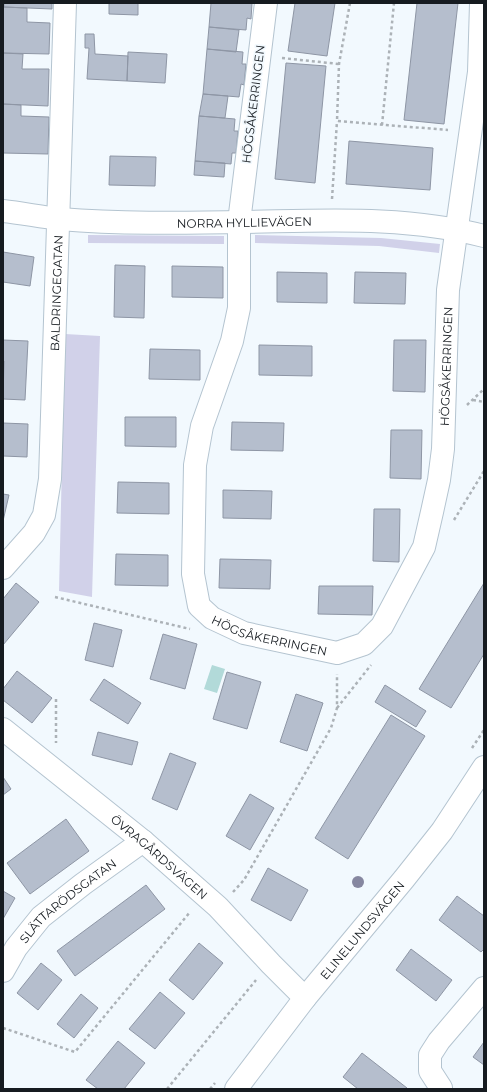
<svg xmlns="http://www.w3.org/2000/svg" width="487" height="1092" font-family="Montserrat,sans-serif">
  <rect width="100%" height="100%" fill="#f2f9fe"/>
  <!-- green -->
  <path fill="#d1d1e9" d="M88 235 224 236V244L88 243Z
    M255 235 381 238 440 244 439 253 379 246 255 243Z
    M65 334 100 336 92 597 59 591Z"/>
  <!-- water -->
  <path fill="#b2dad9" d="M212 665 225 669 217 693 204 689Z"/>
  <!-- building -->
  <path fill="#b5becd" stroke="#8e96a5" d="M4 3H52V9L4 7Z
    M109 3H138V15L109 14Z
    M211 3H252L251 19 247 18 246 30 209 27Z
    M295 3H335L327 56 288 51Z
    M417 3H458L444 124 404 120Z
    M3 7 27 8V22L50 23 49 54 3 53Z
    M209 27 239 30 236 52 207 49Z
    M85 34H94L95 54 128 56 127 81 87 79 89 48H85Z
    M207 49 243 52 242 64H246L244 85 241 84 239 97 203 94Z
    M128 52 167 54 165 83 127 81Z
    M3 53 23 54 22 69H49L48 106 3 104Z
    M286 63 326 66 315 183 275 179Z
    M203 94 228 96 225 118 199 116Z
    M3 104 21 105V116L49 117 48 154 3 153Z
    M199 116 235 119 234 131H238L236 153H232L231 164 195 161Z
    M349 141 433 148 430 190 346 184Z
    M110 156 156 157 155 186 109 185Z
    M195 161 225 163 224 177 194 175Z
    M3 252 34 257 30 286 3 282Z
    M115 265 145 266 144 318 114 317Z
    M172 266 223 267V298L172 297Z
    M277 272 327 273V303L277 302Z
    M355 272 406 273 405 304 354 303Z
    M3 340 28 341 25 400 3 399 4 361H3Z
    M394 340H426L425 392 393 391Z
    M259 345 312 346V376L259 375Z
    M150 349 200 350V380L149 379Z
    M125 417H176V447L125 446Z
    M232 422 284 423 283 451 231 450Z
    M3 423 28 424 27 457 3 456Z
    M391 430H422L421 479 390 478Z
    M118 482 169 483V514L117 513Z
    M223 490 272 491 271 519 223 518Z
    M3 494 9 495 3 521Z
    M374 509H400L399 562 373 561Z
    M116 554 168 555V586L115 585Z
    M220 559 271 560 270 589 219 588Z
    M16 583 39 602 3 645V599Z
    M484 583V654L451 708 419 689Z
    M319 586H373L372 615 318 614Z
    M94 623 122 630 113 667 85 660Z
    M163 634 197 644 185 689 150 679Z
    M17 671 52 698 32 723 3 700V689Z
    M227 672 261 682 247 729 213 719Z
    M104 679 141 703 128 724 90 700Z
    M385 685 426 711 416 727 375 702Z
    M296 694 323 703 307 751 280 742Z
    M391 715 425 736 348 859 315 838Z
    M98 732 138 742 132 765 92 755Z
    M170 753 196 763 177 810 152 799Z
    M3 777 11 789 3 795Z
    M250 794 274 808 250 850 226 836Z
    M66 819 89 851 30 894 7 863Z
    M268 868 308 890 291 921 251 900Z
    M146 885 165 909 75 976 57 951Z
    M3 891 15 898 3 919Z
    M457 896 484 916V949L481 952 439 920Z
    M199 943 223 963 193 1000 169 980Z
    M411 949 452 980 436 1001 396 970Z
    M41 963 62 980 38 1010 17 993Z
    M160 992 185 1013 155 1049 129 1029Z
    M81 994 98 1008 74 1038 57 1024Z
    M118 1041 145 1063 124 1089H98L86 1080Z
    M484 1042V1065L473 1057Z
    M362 1053 407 1088 406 1089H358L343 1077Z"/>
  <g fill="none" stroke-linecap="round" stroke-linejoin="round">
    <defs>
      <g id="minor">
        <path id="s1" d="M266 3 239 222V308L232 341 202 426 195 465 193 574 199 606 212 618 244 633 337 653 364 644 382 626 424 547 432 512 439 480 443 449 448 290 479 72 481 3"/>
        <path id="s2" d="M3 211C22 213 41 217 60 219 119 224 179 223 238 222 320 221 404 215 484 236"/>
        <path id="s3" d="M3 568 34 533 44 515 50 479 65 3"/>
        <path id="s4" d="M3 729 143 841 218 907 271 964 305 998"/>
        <path id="s5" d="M3 971 16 948 41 917 83 884 143 841"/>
        <path d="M441 1088 430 1071V1055L439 1041 484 988"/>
        <path id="s6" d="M236 1089 305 998 404 879 442 831 484 767"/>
      </g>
    </defs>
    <!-- minor casing -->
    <use href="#minor" stroke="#b4c4d0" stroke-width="24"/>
    <!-- path -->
    <path stroke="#acb2b7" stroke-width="2.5" stroke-dasharray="3 3" stroke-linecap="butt" d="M350 3 339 64 337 121 448 130
      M282 58 339 64
      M382 125 394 3
      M332 199 337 121
      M473 400 484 402
      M467 405 484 389
      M454 520 484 471
      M55 597 190 629
      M56 699V743
      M337 708 371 665
      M472 748 484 730
      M233 892 244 880 331 728 337 708V674
      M3 1028 75 1052 190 912
      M167 1089 256 980
      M210 1089 215 1083"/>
    <!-- minor -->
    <use href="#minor" stroke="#fff" stroke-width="22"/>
  </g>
  <!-- trees -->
  <circle fill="#8687a0" cx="358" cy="882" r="6"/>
  <g text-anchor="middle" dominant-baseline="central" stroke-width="3.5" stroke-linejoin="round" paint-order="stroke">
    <!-- street labels -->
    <g font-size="12" fill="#161b20" stroke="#f2f9fe">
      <text transform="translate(253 104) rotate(-83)">HÖGSÅKERRINGEN</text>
      <text stroke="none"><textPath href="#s2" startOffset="242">NORRA HYLLIEVÄGEN</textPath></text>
      <text stroke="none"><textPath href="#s3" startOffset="290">BALDRINGEGATAN</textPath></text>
      <text stroke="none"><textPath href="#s1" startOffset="1086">HÖGSÅKERRINGEN</textPath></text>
      <text stroke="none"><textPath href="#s1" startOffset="690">HÖGSÅKERRINGEN</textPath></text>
      <text stroke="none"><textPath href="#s4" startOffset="202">ÖVRAGÅRDSVÄGEN</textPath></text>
      <text stroke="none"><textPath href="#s5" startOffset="97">SLÄTTARÖDSGATAN</textPath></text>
      <text stroke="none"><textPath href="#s6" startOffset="203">ELINELUNDSVÄGEN</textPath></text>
    </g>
  </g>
  <!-- border -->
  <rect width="487" height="1092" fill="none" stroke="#161b20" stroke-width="8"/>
</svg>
